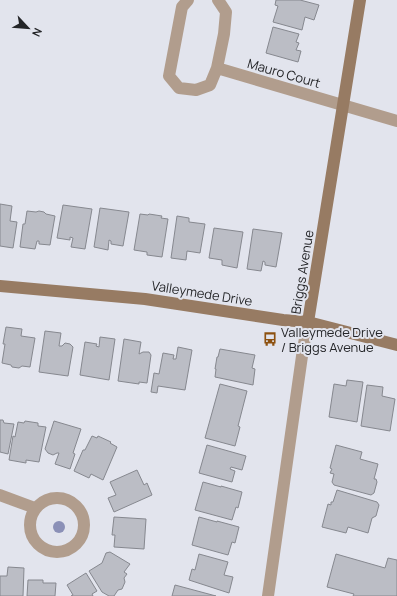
<svg xmlns="http://www.w3.org/2000/svg" width="397" height="596" font-family="Manrope,sans-serif">
  <rect width="100%" height="100%" fill="#e2e4ed"/>
  <!-- building -->
  <path fill="#bbbdc5" stroke="#86888f" d="M276 0H300L319 5 314 20 305 17 302 30 273 22 278 6 275 5Z
    M273 27 299 34 296 42 299 43 296 50 301 51 298 62 266 53Z
    M0 204 12 206 10 221 17 222 13 248 0 246Z
    M63 205 92 209 85 249 71 247 73 238 70 237V240L57 238Z
    M100 208 129 212 123 246 111 244V241L109 240 108 250 94 247Z
    M27 211 36 212 39 211 44 212 46 214 55 216 50 245 39 244V241H37L35 249 20 247 23 224H25Z
    M140 214 148 215 149 214 162 216 161 218 168 219 162 257 147 255V252L134 250Z
    M177 216 189 218V222L205 224 200 253 187 251 186 260 171 258Z
    M214 228 243 232 237 268 222 265V260L209 258Z
    M253 229 282 233 276 267 265 265V262L263 261 261 271 247 269Z
    M6 327 22 329 21 336 35 338 30 367 22 366 19 368 12 367 11 365 2 363 5 344H3Z
    M45 331 61 333 59 346H62L65 343 70 344 73 347 68 376 39 372Z
    M100 337 115 339 109 380 80 375 85 342 97 344 96 346 99 347Z
    M124 339 141 342 139 354 143 352H149L151 355 147 383 139 382V384L118 381Z
    M178 347 192 350 185 390 158 386 157 393 151 392 154 373 159 374 163 353 174 355 173 359H176Z
    M220 349 255 355 252 368 255 369 253 385 215 377 216 369H215L217 357H218Z
    M347 380 363 382 357 422 329 417 334 384 346 386Z
    M220 384 247 391 238 426 240 427 235 446 205 438Z
    M367 385 383 387 382 396 395 399 390 431 361 426Z
    M0 420H3L4 423 14 424 8 454 0 452Z
    M25 421 38 423V426L46 427 39 462 26 460V463L9 460 13 436 15 437 18 422 24 423Z
    M54 421 81 429 73 453 75 454 70 469 55 464 59 453H57L53 455 48 453 45 449Z
    M92 436 97 438 98 436 111 442 110 443 117 447 103 480 91 474 89 478 74 471 83 450H85Z
    M207 445 246 456 242 470 231 467 230 469 235 471 232 482 199 473Z
    M336 445 362 452 360 459 378 464 374 479H376L377 482 374 493 371 495 334 485 332 482 334 474 330 473 332 469 330 468Z
    M137 470 144 485 147 483 152 495 114 512 108 498 116 495 110 482Z
    M203 482 221 487V486L242 492 238 508 236 507 232 520 195 510Z
    M337 490 377 502 379 505 376 516 372 518 368 533 348 527 346 533 322 527 328 504 331 505V502H333Z
    M114 517 146 519 144 549 114 547 115 535H112Z
    M199 517 217 522V521L239 527 235 543 232 542 228 555 192 545Z
    M110 552 130 564 124 572 127 574 124 578 125 582 122 589 118 590 114 596H109L102 592 89 571 102 563 106 553Z
    M199 554 228 562 224 575 233 577 229 593 189 580 192 569 195 570Z
    M336 554 385 568 388 558 397 560V596H353L354 594 327 587Z
    M8 567 24 568 23 596H0V576H7Z
    M86 573 97 591 92 594 93 596H71L73 595 67 585Z
    M28 580H43V583H56L55 596H27Z
    M175 585 216 596H172Z"/>
  <g fill="none" stroke-linecap="round" stroke-linejoin="round">
    <!-- street -->
    <path stroke="#b19d8d" stroke-width="12" d="M188 0 182 7 169 76 179 88 196 90 210 85 217 68 224 34 226 12 218 0
      M217 68 397 121
      M0 495 35 508
      M30 525a27 27 0 1 1 54 0a27 27 0 1 1-54 0Z
      M268 596 303 349 308 322"/>
    <!-- secondary -->
    <path stroke="#977b63" stroke-width="12" d="M0 286 145 299 283 320 308 322 397 345
      M308 322 360 0"/>
  </g>
  <!-- trees -->
  <circle fill="#8b90b7" cx="59" cy="527" r="6"/>
  <!-- icons -->
  <defs>
    <symbol id="bus-bare" viewBox="-9 -9 18 18"><path d="M-5-6H5V4H4V6H2V4H-2V6H-4V4H-5ZM-3.5-4V0h7V-4ZM-3.5 1.2v1.5H-2V1.2ZM2 1.2v1.5H3.5V1.2Z" fill="#8d5110" stroke="#e2e4ed" stroke-width="2.5" paint-order="stroke"/></symbol>
  </defs>
  <g fill-rule="evenodd">
    <use href="#bus-bare" x="260" y="329" width="20" height="20"/>
  </g>
  <g text-anchor="middle" dominant-baseline="central" stroke-width="4" stroke-linejoin="round" paint-order="stroke">
    <!-- street labels -->
    <g font-size="13" fill="#242528" stroke="#e2e4ed">
      <text transform="translate(284 73) rotate(16)">Mauro Court</text>
      <text transform="translate(302 272) rotate(-81)">Briggs Avenue</text>
      <text transform="translate(202 293) rotate(9)">Valleymede Drive</text>
    </g>
    <!-- poi labels -->
    <g font-size="13" fill="#242528" stroke="#e2e4ed" text-anchor="start">
      <text x="281" y="332">Valleymede Drive<tspan x="281" dy="15">/ Briggs Avenue</tspan></text>
    </g>
  </g>
  <!-- north arrow -->
  <g transform="translate(28 28) rotate(116)" stroke="#e2e4ed" stroke-width="3" paint-order="stroke">
  <path d="M0-3L7 15L0 10L-7 15Z" fill="#242528"/>
  <text y="-6" font-size="11" font-weight="bold" text-anchor="middle" fill="#242528">N</text>
  </g>
</svg>
